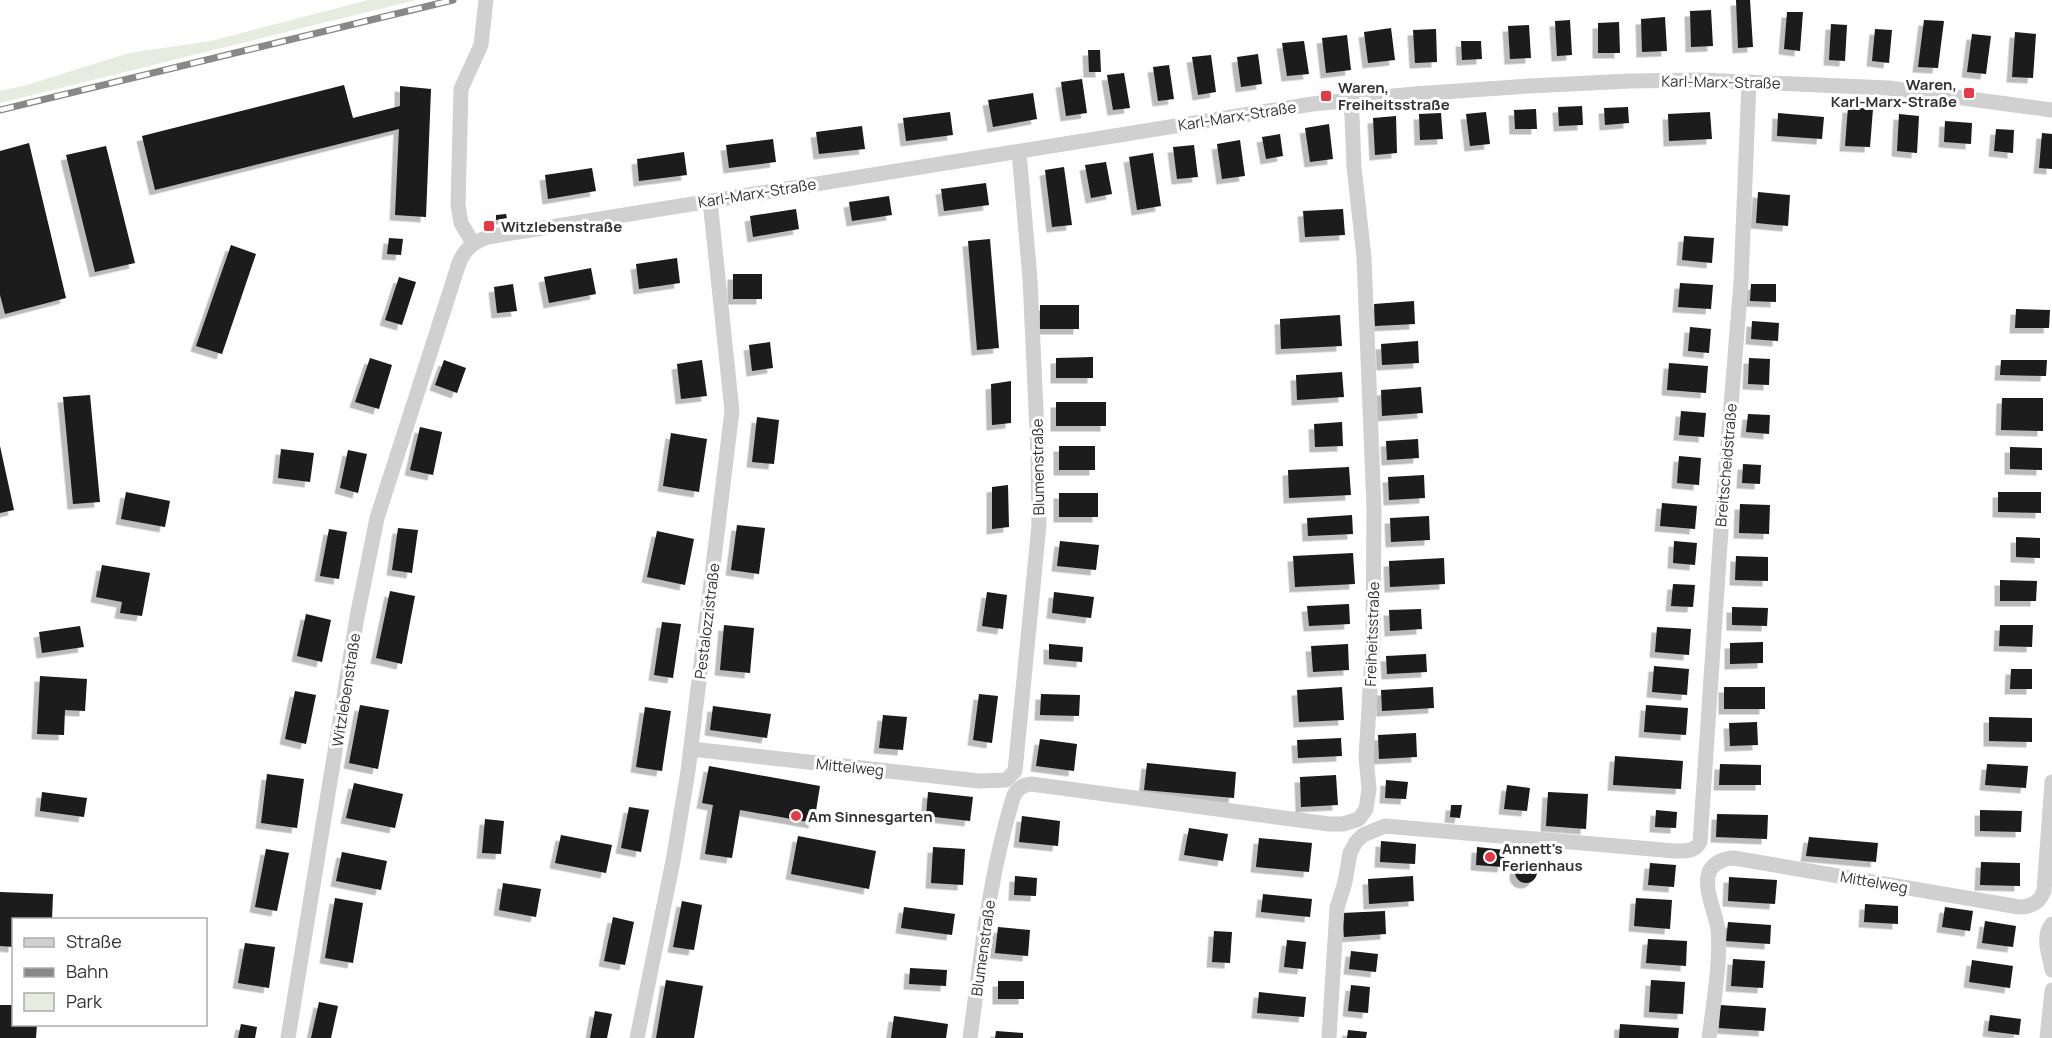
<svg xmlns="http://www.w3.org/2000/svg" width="2052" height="1038" font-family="Manrope,sans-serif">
  <defs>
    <filter id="shadow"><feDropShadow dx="-5.5" dy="5.5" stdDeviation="0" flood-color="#0004"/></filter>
  </defs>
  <rect width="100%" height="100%" fill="#fff"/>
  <!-- green -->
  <path fill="#e6ecdf" d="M368 0H416L0 103V91L23 86 129 53 211 41Z"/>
  <!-- building -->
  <path fill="#1a1a1a" filter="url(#shadow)" d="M1736 0H1750L1753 47 1738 48Z
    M1711 10 1713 46 1691 47 1690 11Z
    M1787 12H1803L1800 51 1784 49Z
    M1665 17 1667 51 1642 52 1641 19Z
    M1570 20 1572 55 1557 56 1555 21Z
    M1924 20 1944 21 1938 68 1918 67Z
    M1619 22 1620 53H1598V23Z
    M1831 24 1847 25 1845 61 1829 60Z
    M1529 25 1531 58 1510 59 1508 26Z
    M1391 28 1395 60 1368 63 1364 32Z
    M1436 29 1437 62 1415 63 1413 30Z
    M1875 29 1892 30 1889 63 1872 61Z
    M2015 32 2036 34 2033 78 2012 77Z
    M1972 34 1991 36 1986 74 1967 72Z
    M1347 35 1351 70 1326 73 1322 38Z
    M1304 41 1309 74 1287 76 1282 43Z
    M1461 41H1481L1482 59 1462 60Z
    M1088 50H1100L1101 72H1089Z
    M1258 54 1262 84 1241 87 1237 57Z
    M1211 55 1216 92 1198 95 1192 57Z
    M1169 65 1174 99 1158 101 1153 67Z
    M1124 73 1130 108 1113 110 1107 75Z
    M1082 79 1087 113 1066 116 1061 82Z
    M344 85 353 118 400 106V86L431 89 426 217 395 215 399 129 155 190 142 136Z
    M1033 93 1037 119 993 127 988 100Z
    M1582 106 1583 125 1559 126 1558 107Z
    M1628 107 1629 123 1605 125 1604 108Z
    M1848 107 1873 109 1870 147 1845 146Z
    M1536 109 1537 129H1515L1514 110Z
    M950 112 953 135 906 141 903 118Z
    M1486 112 1490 144 1470 146 1466 114Z
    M1710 112 1712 139 1669 141 1668 114Z
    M1441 113 1443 139 1420 140 1419 114Z
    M1778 113 1824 117 1822 139 1777 136Z
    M1899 114 1919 116 1917 153 1897 151Z
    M1396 116 1397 153 1375 155 1373 118Z
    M1945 121 1972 123 1971 144 1944 142Z
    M1329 124 1333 159 1310 162 1305 128Z
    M862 126 865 149 819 154 816 132Z
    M1996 129 2014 130 2013 153 1994 151Z
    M2042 133 2052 134V169L2039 168Z
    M1280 134 1283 156 1266 159 1262 137Z
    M773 139 776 162 729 168 726 145Z
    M1240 140 1245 176 1222 179 1217 144Z
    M29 143 66 298 5 314 0 295V151Z
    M1194 145 1198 177 1177 179 1173 147Z
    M106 146 135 263 95 272 66 155Z
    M684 152 687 175 639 181 637 159Z
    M1153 153 1161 206 1137 210 1129 157Z
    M1106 162 1112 194 1091 198 1085 165Z
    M1064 167 1072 225 1052 227 1045 170Z
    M592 168 596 191 548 199 545 175Z
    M986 183 989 205 944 211 941 189Z
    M1758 192 1790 195 1788 226 1756 223Z
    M889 196 892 215 852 221 849 202Z
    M796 209 799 229 753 237 750 216Z
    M1343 209 1345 235 1305 237 1303 211Z
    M506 214 507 218 496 220V215Z
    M1684 236 1714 238 1712 263 1682 260Z
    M389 238 403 239 401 255 387 254Z
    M990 239 999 348 977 350 968 241Z
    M231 245 256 254 222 354 196 346Z
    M677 258 680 283 639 289 636 264Z
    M591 268 596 294 549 303 544 277Z
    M733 274H762V299H733Z
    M399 277 416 282 402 325 385 320Z
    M1680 283 1713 285 1711 309 1678 307Z
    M513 284 517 311 497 313 494 287Z
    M1751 284H1776V302L1750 301Z
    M1414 301 1415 324 1375 326 1374 304Z
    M1040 305H1079V329H1040Z
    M2016 309 2050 310 2049 328H2015Z
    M1340 315 1342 346 1281 349 1280 319Z
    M1752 321 1779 323 1778 341 1751 339Z
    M1690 327 1711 329 1709 353 1688 351Z
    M1418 341 1419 363 1382 365 1381 344Z
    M770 342 773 368 752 371 749 345Z
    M1093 357V378H1056V358Z
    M370 358 392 365 379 409 355 402Z
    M1749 358 1770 359 1769 385 1748 384Z
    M444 360 466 368 457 393 435 385Z
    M702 360 707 396 681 399 677 364Z
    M2001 360H2047L2046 376 2000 375Z
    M1669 363 1708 366 1706 393 1667 390Z
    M1342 372 1344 397 1297 400 1296 375Z
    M1011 381V423L992 425 991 384Z
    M1421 387 1423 413 1382 416 1381 390Z
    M90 395 100 502 73 504 63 397Z
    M2002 398H2043V431L2001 430Z
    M1056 402H1106V426H1056Z
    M1681 411 1706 413 1704 437 1679 435Z
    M1748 414 1770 415 1769 434 1746 432Z
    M757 417 779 420 774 464 752 462Z
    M1342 422 1343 446 1315 447 1314 424Z
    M420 427 442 432 433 475 410 470Z
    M671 433 707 439 699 492 663 486Z
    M1418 439 1419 458 1387 460 1386 441Z
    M0 446 14 510 0 513Z
    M1059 446H1095V470H1059Z
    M2010 447 2042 448V470L2010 469Z
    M281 449 314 453 310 482 278 478Z
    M348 450 367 454 358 493 340 488Z
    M1679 456 1701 458 1699 485 1677 483Z
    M1743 464 1761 465 1760 484 1742 483Z
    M1349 467 1351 495 1289 498 1288 470Z
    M1424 475 1425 498 1389 500 1388 477Z
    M1008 485 1009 527 992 529V487Z
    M126 492 170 501 165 527 121 519Z
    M1998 492H2041V513L1998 512Z
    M1059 493H1098V517H1059Z
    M1662 503 1697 506 1695 529 1660 526Z
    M1740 504 1770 505 1769 534 1739 533Z
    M1352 515 1353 534 1308 536 1307 518Z
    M1429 516 1430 540 1391 542 1390 518Z
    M737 525 765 528 759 574 731 570Z
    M398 528 418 530 412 573 392 570Z
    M329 529 347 532 339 579 320 576Z
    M657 531 694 539 685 585 647 577Z
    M2016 537 2040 538V558L2016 557Z
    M1060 541 1099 545 1096 570 1057 566Z
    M1674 541 1697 543 1695 565 1673 563Z
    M1353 553 1355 584 1295 587 1293 556Z
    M1736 556 1768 557V581L1735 580Z
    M1444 558 1445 584 1390 587 1389 561Z
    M102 565 150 573 142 616 120 613 122 602 96 597Z
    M2000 580 2037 581 2036 601H2000Z
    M1673 584 1695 585 1693 607 1671 606Z
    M390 591 415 596 402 664 376 658Z
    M987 592 1007 595 1003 629 982 626Z
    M1054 592 1094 597 1091 618 1052 613Z
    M1349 604 1350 624 1309 626 1307 606Z
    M1732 607 1768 608 1767 626 1732 625Z
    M1421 609 1422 629 1390 631 1389 610Z
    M306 614 331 620 322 662 297 656Z
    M662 622 681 624 673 678 654 675Z
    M724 625 754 628 750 673 720 670Z
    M2000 625H2033L2032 647 1999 646Z
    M80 626 84 647 42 653 39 632Z
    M1657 627 1691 629 1689 655 1655 652Z
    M1763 642V663L1730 664V643Z
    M1049 644 1083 647 1082 662 1049 659Z
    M1348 644 1349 670 1313 672 1311 646Z
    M1426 654 1427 672 1387 674 1386 656Z
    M1654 666 1689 669 1687 695 1652 692Z
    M2011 669H2032V689H2010Z
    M40 676 87 679 85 711 65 710 64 735 37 734Z
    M1342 687 1344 720 1299 722 1297 690Z
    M1433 687 1434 708 1382 711 1381 690Z
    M1724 687H1765V709H1724Z
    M295 691 316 695 306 744 285 739Z
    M979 694 998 696 992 743 973 740Z
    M1041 694 1080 695 1079 716 1040 715Z
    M360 705 389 710 378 769 349 763Z
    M1646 705 1688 708 1686 735 1644 732Z
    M713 706 771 714 767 738 710 730Z
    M645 707 671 711 662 771 636 767Z
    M883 715 907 717 903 750 879 748Z
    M1989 717 2032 718V742L1989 741Z
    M1757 722 1758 745 1730 746 1729 723Z
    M1416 733 1417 757 1379 759 1378 735Z
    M1341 738 1342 756 1298 758 1297 740Z
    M1040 739 1077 744 1074 771 1036 766Z
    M1615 756 1683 761 1681 789 1613 785Z
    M1147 763 1236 772 1234 798 1144 790Z
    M1720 764 1761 765V785H1719Z
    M1987 764 2028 766 2026 788 1985 785Z
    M709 766 820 786 814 823 740 810 732 858 705 854 713 805 702 803Z
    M267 774 304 779 297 828 261 823Z
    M1336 775 1338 805 1301 807 1300 777Z
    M1386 780 1408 782 1406 799 1385 798Z
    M354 783 403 794 395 828 346 818Z
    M1507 785 1530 788 1527 811 1504 809Z
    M42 792 87 798 84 817 40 811Z
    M928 792 973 797 970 821 926 816Z
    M1548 792 1588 794 1586 829 1546 826Z
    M1451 805H1462L1460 818 1450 817Z
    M629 807 649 810 641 852 621 848Z
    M1656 810 1677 812 1676 828 1655 827Z
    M1980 810 2022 811 2021 832 1980 831Z
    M1717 814 1768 815 1767 839 1716 837Z
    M1022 816 1060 821 1058 846 1019 842Z
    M485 819 504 821 501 854 482 853Z
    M1189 828 1228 834 1223 861 1184 855Z
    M561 835 612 845 606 873 555 863Z
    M798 836 876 851 869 889 791 874Z
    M1809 837 1878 843 1876 862 1806 856Z
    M1259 838 1312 843 1309 872 1256 867Z
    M1381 841 1416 844 1415 864 1380 862Z
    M933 847 965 849 963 885 931 883Z
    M1477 847 1505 850 1503 867 1476 865Z
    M266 849 289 853 277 911 255 907Z
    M342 852 387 861 381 890 336 881Z
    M1515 872a11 11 0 1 1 22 0a11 11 0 1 1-22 0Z
    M1981 862 2020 863V886L1980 885Z
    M1650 863 1676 865 1674 887 1648 885Z
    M1015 876 1037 878 1036 896 1014 895Z
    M1413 876 1414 901 1369 904 1368 879Z
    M1729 877 1777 880 1775 904 1728 901Z
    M503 883 541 889 536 917 499 910Z
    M0 892 53 894 52 920H14V947L0 946Z
    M1263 894 1312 899 1310 917 1261 912Z
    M335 898 363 903 353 963 325 958Z
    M1636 898 1672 900 1670 929 1634 926Z
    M682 901 702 905 694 950 673 947Z
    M1865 904 1898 906V924L1864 922Z
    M904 907 955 914 952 935 901 928Z
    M1945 907 1973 911 1970 931 1942 927Z
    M1385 911 1386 934 1344 937 1342 913Z
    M613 917 634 922 625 965 604 961Z
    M1985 921 2016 926 2013 947 1982 943Z
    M1728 922 1771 925 1770 944 1726 941Z
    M998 927 1030 930 1028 956 995 953Z
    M1214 931 1232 932 1230 963 1212 962Z
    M1648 939 1687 941 1686 966 1646 963Z
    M1287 940 1306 942 1303 969 1284 967Z
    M245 943 275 947 269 988 238 983Z
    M1351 951 1378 954 1376 972 1349 969Z
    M1733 959 1765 961 1763 988 1731 986Z
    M1972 960 2013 966 2010 988 1969 982Z
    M910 968 947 970 946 986 909 984Z
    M666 980 703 986 694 1038H656Z
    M1651 980 1685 982 1683 1014 1649 1012Z
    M998 981H1024V999H998Z
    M1351 985 1370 987 1368 1013 1348 1011Z
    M1259 992 1306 997 1304 1017 1257 1013Z
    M319 1002 338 1006 331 1038H311Z
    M0 1005H14V1024H37L36 1038H0Z
    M1720 1005 1766 1008 1764 1031 1719 1028Z
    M595 1011 612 1014 607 1038H590Z
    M1990 1015 2021 1019 2019 1035 1988 1031Z
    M894 1016 948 1024 946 1038H891Z
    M241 1024 257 1027 255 1038H238Z
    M1620 1024 1679 1028 1678 1038H1619Z
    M1348 1030 1367 1032 1366 1038H1347Z
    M996 1031 1023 1033V1038H995Z"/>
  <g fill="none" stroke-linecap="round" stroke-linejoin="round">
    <!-- minor -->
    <path stroke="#d0d0d0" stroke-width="15" d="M473 243 461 223 458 205 461 89 481 45 486 0
      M691 749 979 781 1006 780 1015 771 1039 525 1038 453 1030 279 1019 152
      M2052 924C2041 937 2050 956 2052 970
      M288 1038 357 617 377 518 459 263C465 249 473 242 488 237L1312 104 1414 94 1529 86 1630 81 1700 80 1889 88 2052 110
      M637 1038 673 861 688 771 732 411 710 201
      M970 1038C981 958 989 876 1013 798 1016 789 1022 785 1031 784L1329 824H1343L1359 819 1366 809 1369 789 1366 757 1373 641 1374 509 1364 257 1354 167 1352 116 1350 100
      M1329 1038 1337 908 1345 882 1350 853 1356 842 1363 835 1385 826 1675 851C1685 851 1695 852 1700 842L1721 530 1741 282 1749 82
      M1709 1038C1713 1008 1721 960 1718 930 1716 913 1702 887 1710 870 1715 862 1725 858 1734 858L2019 907C2031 907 2040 902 2044 891L2052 782
      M2047 1038 2052 990"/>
    <defs>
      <path id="rail" d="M0 110 453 0"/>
    </defs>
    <!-- rail casing -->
    <use href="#rail" stroke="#888" stroke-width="7"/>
    <!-- rail -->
    <use href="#rail" stroke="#fff" stroke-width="4.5" stroke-dasharray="14" stroke-linecap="butt"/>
  </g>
  <!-- markers -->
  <g fill="#e63946" stroke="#fff" stroke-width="2">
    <rect x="1963" y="87" width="12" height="12" rx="3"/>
    <rect x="1320" y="90" width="12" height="12" rx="3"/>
    <rect x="483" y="220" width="12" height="12" rx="3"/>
    <circle cx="796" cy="816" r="6"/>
    <circle cx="1490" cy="857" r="6"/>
  </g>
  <g text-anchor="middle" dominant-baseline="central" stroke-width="6" stroke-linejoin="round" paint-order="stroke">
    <!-- street labels -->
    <g font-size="15" fill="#333" stroke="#fff">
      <text transform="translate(1721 82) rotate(1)">Karl-Marx-Straße</text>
      <text transform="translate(1237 116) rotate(-9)">Karl-Marx-Straße</text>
      <text transform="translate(757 193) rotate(-9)">Karl-Marx-Straße</text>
      <text transform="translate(1726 465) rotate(-85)">Breitscheidstraße</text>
      <text transform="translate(1038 467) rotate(-91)">Blumenstraße</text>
      <text transform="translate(707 621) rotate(-83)">Pestalozzistraße</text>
      <text transform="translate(1372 634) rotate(-88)">Freiheitsstraße</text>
      <text transform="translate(346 690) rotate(-81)">Witzlebenstraße</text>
      <text transform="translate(850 767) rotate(6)">Mittelweg</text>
      <text transform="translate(1874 882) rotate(10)">Mittelweg</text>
      <text transform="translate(983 948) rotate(-82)">Blumenstraße</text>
    </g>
    <!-- poi labels -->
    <g font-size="15" font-weight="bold" fill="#333" stroke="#fff" text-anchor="start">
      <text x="1957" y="84" text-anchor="end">Waren,<tspan x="1957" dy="17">Karl-Marx-Straße</tspan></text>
      <text x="1338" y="87">Waren,<tspan x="1338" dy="17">Freiheitsstraße</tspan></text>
      <text x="501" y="226">Witzlebenstraße</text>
      <text x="808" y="816">Am Sinnesgarten</text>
      <text x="1502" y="848">Annett's<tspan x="1502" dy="17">Ferienhaus</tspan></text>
    </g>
  </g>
  <!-- legend -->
  <rect x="12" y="918" width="195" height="108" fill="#ffffff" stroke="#adadad" stroke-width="1.5"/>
  <rect x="24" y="938" width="30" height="9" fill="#d0d0d0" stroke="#adadad" stroke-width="1.5"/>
  <text x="66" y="948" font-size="18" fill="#333333">Straße</text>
  <rect x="24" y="968" width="30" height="9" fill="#888888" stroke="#adadad" stroke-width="1.5"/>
  <text x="66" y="978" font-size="18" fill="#333333">Bahn</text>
  <rect x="24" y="993" width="30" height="18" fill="#e6ecdf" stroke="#adadad" stroke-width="1.5"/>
  <text x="66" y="1008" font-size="18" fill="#333333">Park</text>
</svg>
